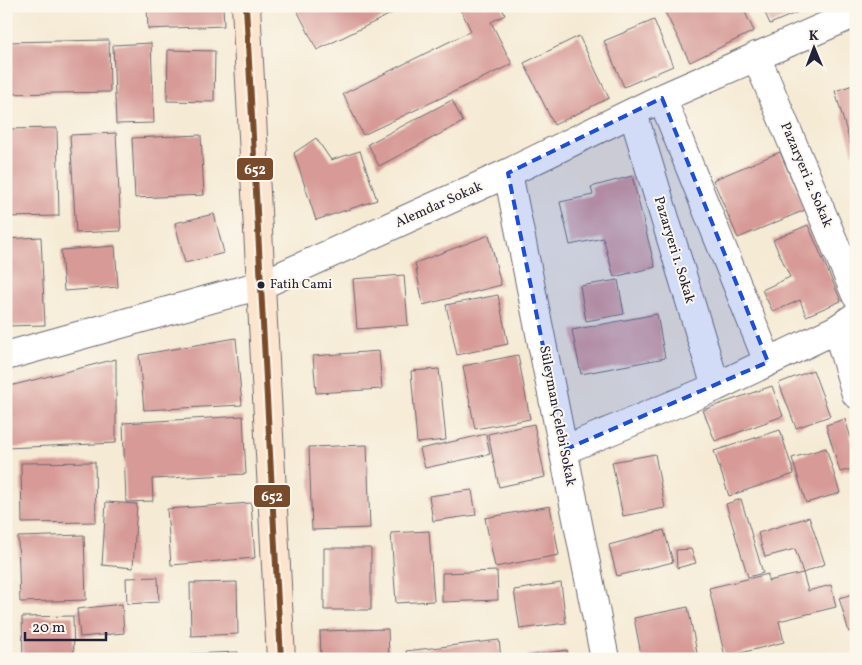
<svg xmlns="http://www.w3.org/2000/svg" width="862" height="665" font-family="Vollkorn,serif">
  <rect width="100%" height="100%" fill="#fbf7ec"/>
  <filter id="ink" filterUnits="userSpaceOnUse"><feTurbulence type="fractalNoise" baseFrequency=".02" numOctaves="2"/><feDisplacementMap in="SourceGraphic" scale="10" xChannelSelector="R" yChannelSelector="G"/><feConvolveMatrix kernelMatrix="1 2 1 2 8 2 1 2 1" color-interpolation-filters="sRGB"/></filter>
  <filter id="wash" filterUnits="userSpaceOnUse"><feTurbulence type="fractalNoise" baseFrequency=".0096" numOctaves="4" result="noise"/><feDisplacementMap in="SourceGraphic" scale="20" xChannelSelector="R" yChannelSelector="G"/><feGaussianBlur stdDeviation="1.12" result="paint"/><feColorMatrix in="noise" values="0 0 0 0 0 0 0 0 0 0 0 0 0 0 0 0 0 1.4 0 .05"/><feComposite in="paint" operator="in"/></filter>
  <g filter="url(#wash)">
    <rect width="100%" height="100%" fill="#f5ead4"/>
    <g id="blocks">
      <!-- building -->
      <path fill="#d79a96" d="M147 6H223L224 26 148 29Z
        M295 6H407L317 50Z
        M459 6H501L505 15 491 22 512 64 363 135 343 94 471 31Z
        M662 6H742L754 31 690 62Z
        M762 6H812L770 24Z
        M654 20 673 66 624 87 604 41Z
        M579 36 609 98 554 125 524 63Z
        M109 40 110 92 6 94V42Z
        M151 43 154 123 116 124 113 45Z
        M168 50 215 51 214 102 167 101Z
        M856 84V160H855L835 91Z
        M452 100 463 122 379 166 368 144Z
        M57 128 59 216 6 217V129Z
        M116 133 121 231 76 233 70 135Z
        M201 135 204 195 135 198 132 138Z
        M316 138 331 160 360 151 377 200 316 220 294 153Z
        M780 152 805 210 738 238 713 180Z
        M632 176 655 267 614 277 603 238 570 245 560 202 593 195 591 187Z
        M214 214 224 253 185 263 175 223Z
        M808 225 841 301 806 316 800 300 773 312 762 290 790 277 773 240Z
        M489 235 501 285 423 305 415 263Z
        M41 237 45 325 6 326V239Z
        M115 246 118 287 64 291 61 250Z
        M404 275 408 325 357 329 353 279Z
        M618 280 624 314 586 321 580 286Z
        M498 295 508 344 457 355 446 305Z
        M657 314 665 358 581 374 572 330Z
        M236 338 242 405 144 410 139 355Z
        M379 351 382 389 316 393 313 356Z
        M518 355 530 419 475 429 463 366Z
        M116 359V443L6 448V387Z
        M439 369 446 440 417 443 411 371Z
        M813 370 830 416 796 428 779 383Z
        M772 386 783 416 715 441 703 410Z
        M243 416 246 474 152 479 153 501 126 502 123 423Z
        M845 419 856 454V468L840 472 826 425Z
        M534 424 545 477 499 487 488 434Z
        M780 430 794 474 729 496 714 451Z
        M486 434 490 454 425 468 420 449Z
        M367 445 370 528 312 530 309 447Z
        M826 448 840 493 806 503 792 458Z
        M655 454 665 508 623 516 612 462Z
        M95 462 96 522 22 523 21 463Z
        M472 490 476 515 433 521 429 496Z
        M741 499 763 573 748 577 726 504Z
        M106 502 137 504 133 568 102 565Z
        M251 503 255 558 171 565 167 509Z
        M550 506 559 555 495 567 485 518Z
        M809 517 825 564 803 573 795 549 765 557 758 533Z
        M664 530 673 562 617 576 609 545Z
        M429 531 434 601 396 603 391 533Z
        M84 535 86 600 20 602 18 537Z
        M324 548H371V610H324Z
        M691 549 696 563 677 568 676 550Z
        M497 571 498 600 442 602V573Z
        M803 573 808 591 831 585 836 607 779 621 784 642 725 657 709 588 768 574V581Z
        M158 577 159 602 127 604 126 578Z
        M237 582 238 634 191 636 190 583Z
        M561 583 566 623 520 629 514 590Z
        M856 593V630L849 632 839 598Z
        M122 604 124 633 80 637 77 609Z
        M688 607 698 658 642 659 634 618Z
        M73 616 74 659H23L22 617Z
        M388 629 389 659H321L320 631Z
        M499 640 501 659H407L406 651Z
        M567 650 568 659H528L527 656Z
        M238 652 239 659H191V654Z"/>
    </g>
  </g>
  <g filter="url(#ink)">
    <use href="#blocks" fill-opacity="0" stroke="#6c6871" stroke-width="1"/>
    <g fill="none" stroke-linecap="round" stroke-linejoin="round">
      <defs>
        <path id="street" d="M756 56 856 295
          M662 98 768 362
          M633 113 716 387
          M508 173 605 659
          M837 329 856 394
          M6 356 261 285 508 173 662 98 856 13
          M564 450 716 387 837 329 856 316"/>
        <path id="secondary" d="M246 6 281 659"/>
      </defs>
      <!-- street casing -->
      <use href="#street" stroke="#6c6871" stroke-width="30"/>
      <!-- secondary casing -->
      <use href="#secondary" stroke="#6c6871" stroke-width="30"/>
      <!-- street -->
      <use href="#street" stroke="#fff" stroke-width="28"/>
      <!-- secondary -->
      <use href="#secondary" stroke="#fce5cf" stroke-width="28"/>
      <defs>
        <path id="bus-1" d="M246 6 281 659"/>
      </defs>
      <!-- bus-1 casing -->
      <use href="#bus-1" stroke="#fbf7ec" stroke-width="10"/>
      <!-- bus-1 -->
      <use href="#bus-1" stroke="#7a4b2a" stroke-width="6"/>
    </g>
  </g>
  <!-- marked area -->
  <path fill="#1d4ed8" fill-opacity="0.2" stroke="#1d4ed8" stroke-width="4" stroke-dasharray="10 6" stroke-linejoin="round" d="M662 98 768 362 564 450 508 173Z"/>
  <!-- markers -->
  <circle fill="#22223b" stroke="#fbf7ec" stroke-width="2" cx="261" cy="285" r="4.5"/>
  <g text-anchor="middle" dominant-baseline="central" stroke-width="4" stroke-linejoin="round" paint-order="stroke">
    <!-- bus labels -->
    <g font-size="13" fill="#22223b" stroke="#fbf7ec" text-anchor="start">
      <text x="270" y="285">Fatih Cami</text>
    </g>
    <!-- street labels -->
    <g font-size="14" fill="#22223b" stroke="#fbf7ec">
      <text transform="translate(806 175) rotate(67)">Pazaryeri 2. Sokak</text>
      <text transform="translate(439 205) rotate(-24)">Alemdar Sokak</text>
      <text transform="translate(674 250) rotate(73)">Pazaryeri 1. Sokak</text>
      <text transform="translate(557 416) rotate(79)">Süleyman Çelebi Sokak</text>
    </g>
  </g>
  <g stroke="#fbf7ec" stroke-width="2">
    <rect x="236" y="157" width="38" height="24" rx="5" fill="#7a4b2a"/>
    <rect x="253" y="484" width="38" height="24" rx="5" fill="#7a4b2a"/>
  </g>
  <g font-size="14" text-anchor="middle" font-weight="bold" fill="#fff">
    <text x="255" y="174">652</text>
    <text x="272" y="501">652</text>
  </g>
  <!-- margin -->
  <rect width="862" height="665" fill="none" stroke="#fbf7ec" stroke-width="25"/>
  <!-- north arrow -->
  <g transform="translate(814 48) rotate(359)" stroke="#fbf7ec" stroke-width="4" paint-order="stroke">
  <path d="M0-4L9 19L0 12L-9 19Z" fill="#22223b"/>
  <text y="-8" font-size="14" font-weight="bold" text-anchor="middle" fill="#22223b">K</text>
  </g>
  <!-- scale -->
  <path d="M25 632v8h81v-8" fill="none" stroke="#22223b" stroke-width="2.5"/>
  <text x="32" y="632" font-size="15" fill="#22223b" stroke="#fbf7ec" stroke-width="4" paint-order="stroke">20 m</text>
</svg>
